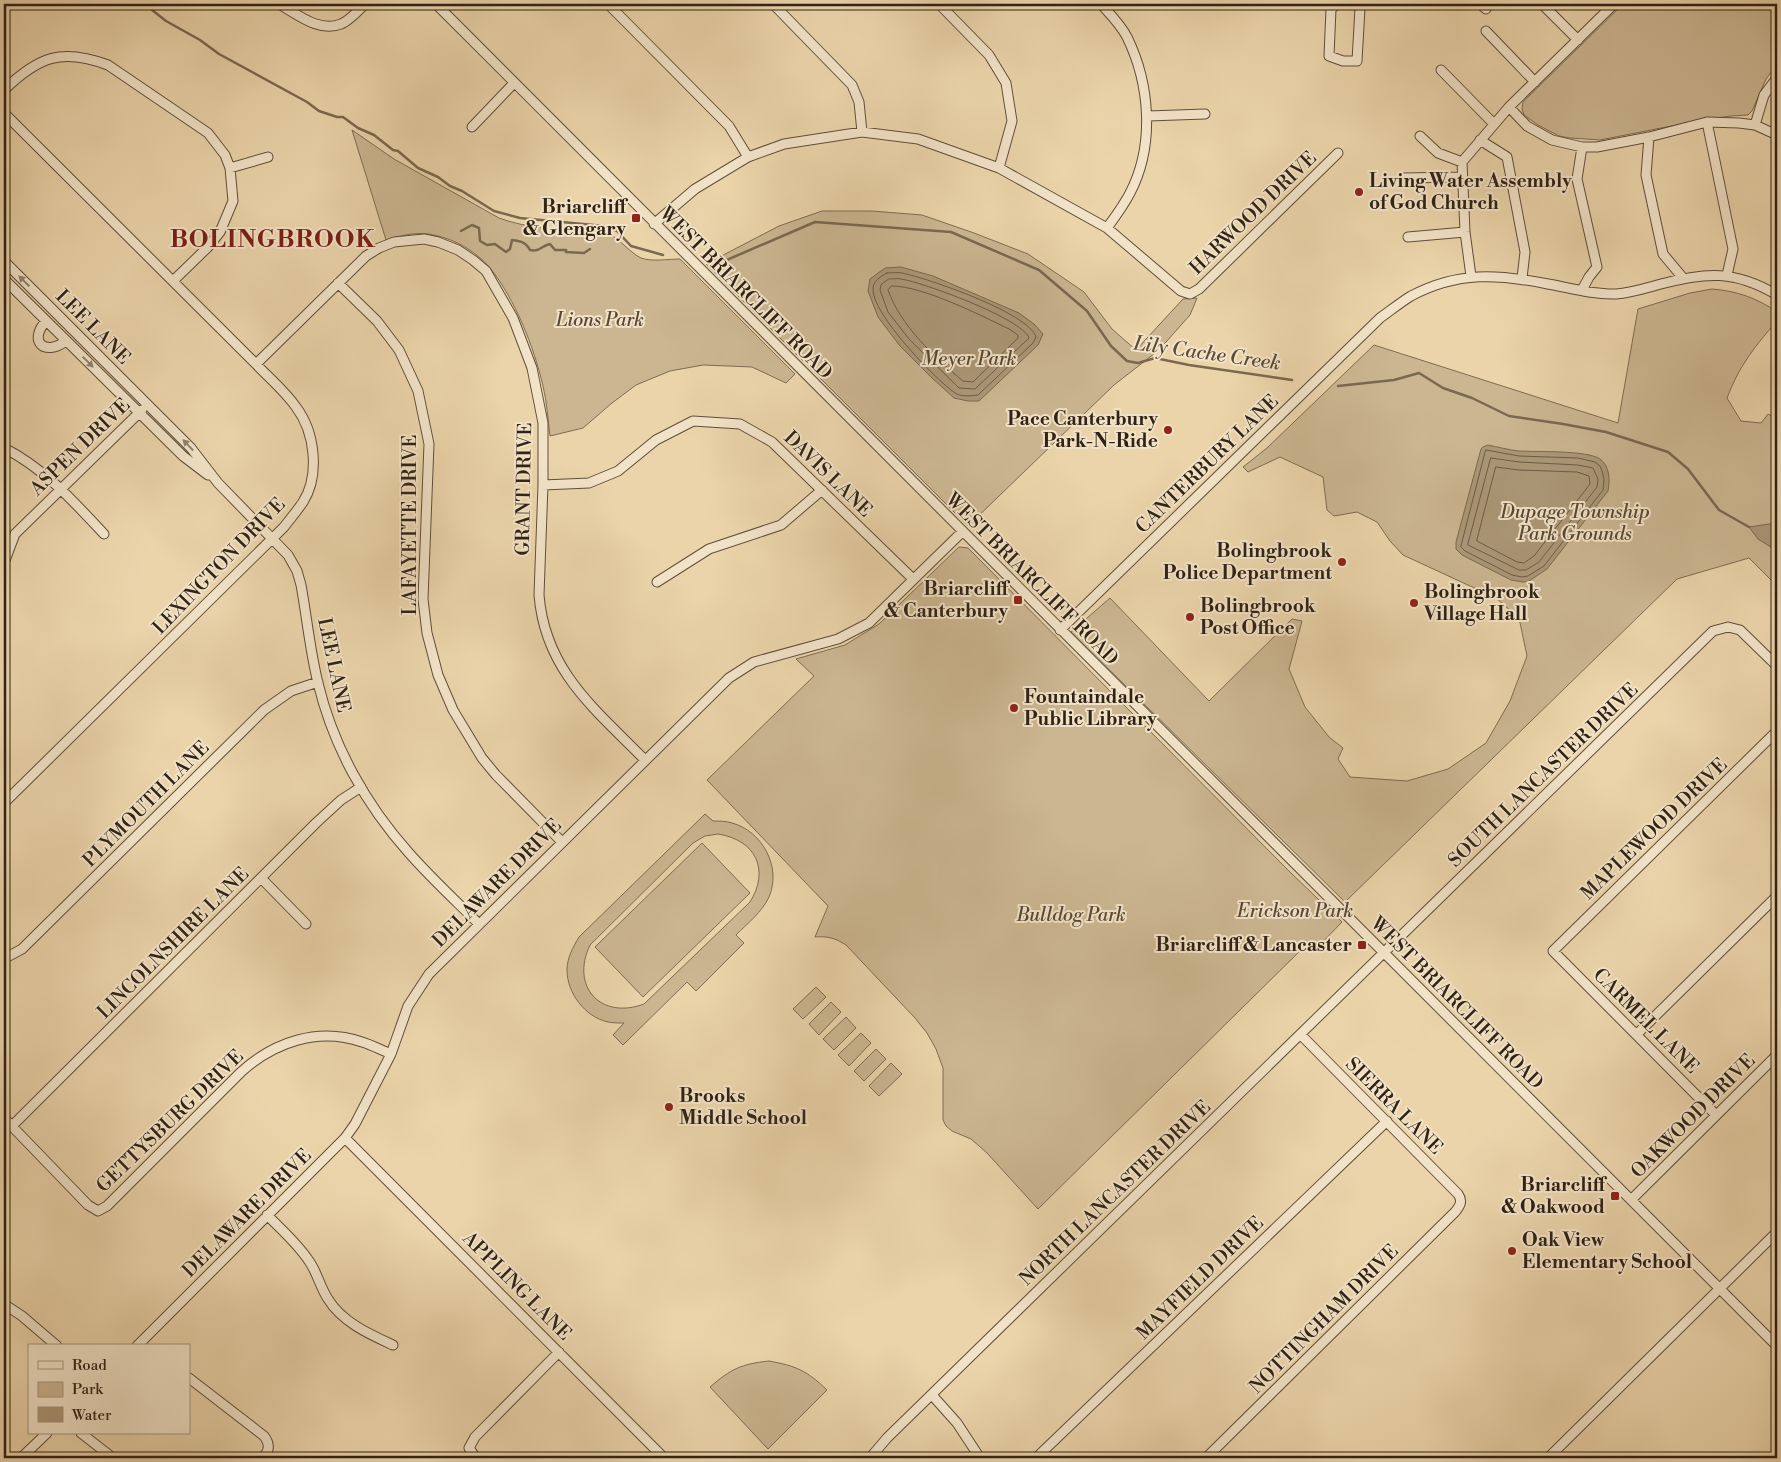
<svg xmlns="http://www.w3.org/2000/svg" width="1781" height="1462" font-family="'Libre Bodoni',serif">
  <rect width="100%" height="100%" fill="#ebd4aa"/>
  <filter id="stains"><feTurbulence type="fractalNoise" baseFrequency=".004" numOctaves="4"/><feColorMatrix values="0 0 0 0 .2 0 0 0 0 .09 0 0 0 0 .02 0 0 0 .5 -.17"/></filter>
  <radialGradient id="worn" r=".72"><stop offset=".6" stop-color="#630" stop-opacity="0"/><stop offset="1" stop-color="#630" stop-opacity=".3"/></radialGradient>
  <!-- green -->
  <path fill="#cbb691" stroke="#7e6c53" fill-rule="evenodd" d="M1623 4H1777V64L1766 79 1752 111 1748 115 1731 116 1702 120 1600 140 1570 138 1559 136 1538 125 1524 115 1522 109 1523 102Z
    M352 130 394 159 499 218C521 226 545 229 568 230 580 231 591 228 603 232 619 236 627 251 641 258 652 262 668 259 680 259L795 374 786 383 752 367 703 365 670 371 636 385 612 403 583 428 550 436C548 420 547 402 543 386 534 347 515 299 490 268 475 250 451 237 428 234 414 232 399 236 386 240Z
    M822 211H872L922 215 974 233 1028 254 1084 292 1112 329 1136 350 1183 299 1197 298 1190 315 1159 350 1114 385 968 526 706 264 779 226Z
    M1712 289C1737 291 1757 298 1777 312V321C1755 346 1739 366 1727 398L1741 421 1761 423 1768 414 1777 419V586L1749 558 1677 579 1345 902 1071 632 1110 598 1209 701 1292 619 1302 621 1289 669 1305 707 1329 737 1343 748 1338 759 1350 777 1407 781 1448 769 1486 743 1510 701 1527 656 1519 618 1496 598 1403 555 1390 541 1377 522 1357 512 1334 516 1327 510 1323 477 1280 457 1248 472 1243 467 1267 448 1374 345 1618 423 1638 309 1690 293Z
    M959 547 968 548 1290 872 1342 922 1314 951 1306 945 1038 1209 987 1153 971 1139 952 1131 946 1126 943 1120V1068L936 1049 927 1033 915 1018 846 945C835 938 828 936 815 937L828 906 707 780 814 676 796 659 845 645 879 624Z
    M705 814 713 821C719 821 726 821 732 823 762 831 782 867 769 897 762 912 748 923 736 935L744 943 696 991 687 982 623 1045 613 1035 624 1023C619 1023 613 1023 608 1022 585 1017 567 993 567 970 567 958 573 947 579 937ZM718 834C756 840 770 870 750 902L644 1004C601 1020 570 987 590 945L693 843 705 836Z
    M702 843 750 893 643 997 595 947Z
    M816 987 826 997 803 1019 793 1009Z
    M831 1002 841 1012 819 1035 809 1024Z
    M846 1017 856 1028 834 1050 823 1039Z
    M861 1033 871 1043 849 1066 838 1055Z
    M876 1049 886 1059 864 1081 854 1071Z
    M891 1063 902 1074 879 1096 869 1086Z
    M769 1361C796 1366 806 1370 827 1390L768 1449 710 1387C731 1369 741 1364 769 1361Z"/>
  <!-- water -->
  <path fill="#ab9777" stroke="#7a6850" d="M901 267 933 276 1019 313 1034 324 1043 334 1038 345 979 401H968L954 398 932 378 900 346 878 317 868 291 870 279 885 268Z
    M1488 445C1498 447 1509 450 1519 451 1536 452 1587 450 1600 459 1610 466 1610 481 1608 491L1547 569 1529 581 1523 582 1511 580 1462 555 1456 549V542L1481 449 1483 447Z
    M1776 523H1777V551L1758 539 1749 527Z"/>
  <g fill="none" stroke-linecap="round" stroke-linejoin="round">
    <!-- shore -->
    <path stroke="#6e5c46" stroke-width="1" d="M887 273C892 273 897 272 902 273 927 278 1029 313 1036 337L1033 343 978 395C971 396 961 397 955 393 935 379 872 314 873 289 873 281 880 277 887 273Z
      M889 279C893 279 897 278 901 279 922 282 1023 319 1029 338L975 389 959 388 909 339 888 312 880 290 881 285Z
      M892 286C923 286 980 315 1009 329L1018 335V338L973 382 963 381C935 358 900 325 888 290Z
      M1486 450 1519 456 1578 458 1595 462 1600 466 1602 471 1604 479 1603 490 1544 566 1528 576 1522 577 1512 575 1465 551 1461 547Z
      M1491 458 1519 462 1578 465 1593 468 1598 479 1597 487 1539 562 1526 570H1519L1468 545Z
      M1496 467 1519 470 1577 472 1589 476 1590 484 1534 556 1524 563 1517 562 1477 541Z"/>
    <!-- stream -->
    <path stroke="#7a6850" stroke-width="2.5" d="M141 4 147 6 166 21 200 40 219 54 307 102 319 111 337 117H343L358 128 374 135 393 150 398 151 418 168 438 177 450 186 462 191 494 211 520 218 604 226 617 231 631 246 663 255
      M461 231 472 225 479 228 480 241 487 245 495 244 506 252 510 249 512 240C520 241 526 242 530 250 540 252 541 246 550 244L555 250H566V252L584 253 590 249
      M722 262 815 222 951 232 1039 270 1087 311 1111 346 1127 361 1138 363 1155 358 1189 365 1292 380
      M1338 386 1394 380 1419 373 1443 388 1472 398 1509 416 1563 424 1606 432 1668 452 1688 469 1719 510 1749 527"/>
    <defs>
      <path id="minor" d="M279 4C297 14 319 33 341 24 349 21 359 10 365 4
        M436 4 1777 1346
        M608 4 729 126 748 157
        M773 4 852 85 859 102 862 132
        M939 4 989 55 1006 83 1012 121 999 168
        M1101 4C1110 14 1121 25 1127 37 1150 84 1155 145 1130 193 1124 205 1115 217 1107 228
        M1337 4 1331 9 1329 56 1343 61H1357L1360 8 1355 4
        M1480 4 1486 9
        M1542 4 1578 40
        M1486 31 1535 82
        M1441 70 1494 124
        M4 90C39 56 62 48 108 65L208 133 225 155 230 168 233 201 220 232 208 247 173 281
        M1509 107 1527 126 1552 140 1582 147H1597L1649 137 1707 122 1739 123 1755 125 1777 135
        M4 113 256 364C269 378 285 391 296 407 315 432 320 475 303 502 297 511 290 519 284 527L4 803
        M1148 116 1205 114
        M1707 122 1733 249 1727 275
        M1755 125 1764 95 1777 78
        M472 127 514 83
        M1420 136 1438 153 1462 162
        M1649 137 1646 175 1663 254 1683 278
        M1480 140 1507 157 1525 252 1522 278
        M1582 147 1577 179 1597 267 1589 277 1582 290
        M230 168 268 157
        M1403 178 1462 177
        M654 224 695 189 748 157 784 144 862 132 918 139 999 168 1107 228 1181 291 1190 294 1199 289 1338 153
        M1408 237 1465 232
        M4 261 191 448 218 483 288 555 297 571 301 585C307 618 310 651 318 683 333 746 366 805 409 853 431 878 455 900 479 924
        M1471 276 1465 232 1462 162 1509 107 1614 4
        M4 279 183 456 208 475
        M338 283 377 321 399 350 418 391 429 444 423 599 427 633 438 675 453 710 482 758 496 775 562 842
        M46 321C28 341 44 357 66 341
        M256 364 366 256 379 248 394 242 424 239 438 242 458 250 473 260 486 271 513 318 532 368 543 423V485L539 595C545 671 596 710 645 760
        M4 448C44 468 74 502 104 534
        M543 485 589 483 618 471 656 440 693 421 740 424 772 442 913 579
        M4 563 15 534 142 410
        M657 582 709 549 781 525 822 490
        M1060 630 1380 318C1390 311 1401 302 1411 296 1458 271 1498 274 1548 284 1570 288 1594 295 1616 294 1631 293 1646 288 1661 284 1706 272 1735 270 1777 295
        M261 878 306 924
        M4 953 9 956 22 949 264 710 291 691 318 682
        M1637 1034 1777 896
        M1716 1115 1553 951 1777 731
        M4 1118 88 1205 98 1211 107 1206 241 1072C274 1042 318 1027 362 1042 372 1045 381 1050 391 1054
        M12 1126 316 823 341 800 361 787
        M345 1138 664 1458
        M1631 1200 1777 1055
        M267 1215C282 1230 298 1244 309 1261 317 1272 320 1287 328 1299 342 1322 369 1334 393 1345
        M4 1304 22 1316 57 1346
        M137 1346 345 1138 355 1124 391 1054 408 1006 429 974 729 678 754 662 838 639 869 623 962 532
        M189 1378 264 1436C270 1444 270 1451 262 1458
        M932 1395 957 1423 980 1458
        M81 1433 113 1458
        M21 1458 47 1433
        M476 1458 469 1448 475 1437 559 1352
        M870 1458 887 1438 1713 631 1728 627 1740 630 1777 666
        M1036 1458 1387 1121
        M1206 1458 1455 1212C1460 1206 1463 1201 1458 1194L1301 1035
        M1548 1458 1777 1232
        M1719 1458H1721"/>
    </defs>
    <!-- minor casing -->
    <use href="#minor" stroke="#5f4e3a" stroke-width="11"/>
    <!-- minor -->
    <use href="#minor" stroke="#f2e3c8" stroke-width="9"/>
  </g>
  <!-- one-way arrows -->
  <defs><path id="oneway-solid" d="M-6-.8H1V-3.2L6.5 0L1 3.2V.8H-6Z" transform="scale(1.25)"/></defs>
  <g fill="#91826e">
    <use href="#oneway-solid" transform="translate(24 281) rotate(-135)"/>
    <use href="#oneway-solid" transform="translate(88 362) rotate(45)"/>
    <use href="#oneway-solid" transform="translate(188 445) rotate(-133)"/>
  </g>
  <!-- markers -->
  <g fill="#8f2418" stroke="#f2e3c8" stroke-width="2">
    <circle cx="1359" cy="192" r="5"/>
    <rect x="631" y="213" width="10" height="10" rx="2.5"/>
    <circle cx="1168" cy="430" r="5"/>
    <circle cx="1342" cy="562" r="5"/>
    <rect x="1013" y="595" width="10" height="10" rx="2.5"/>
    <circle cx="1414" cy="603" r="5"/>
    <circle cx="1190" cy="617" r="5"/>
    <circle cx="1014" cy="708" r="5"/>
    <rect x="1357" y="940" width="10" height="10" rx="2.5"/>
    <circle cx="669" cy="1107" r="5"/>
    <rect x="1610" y="1191" width="10" height="10" rx="2.5"/>
    <circle cx="1512" cy="1251" r="5"/>
  </g>
  <g text-anchor="middle" dominant-baseline="central" stroke-width="4" stroke-linejoin="round" paint-order="stroke">
    <!-- poi labels -->
    <g font-size="19" font-weight="bold" fill="#302215" stroke="#f2e3c8" text-anchor="start">
      <text x="1369" y="181">Living Water Assembly<tspan x="1369" dy="22">of God Church</tspan></text>
      <text x="626" y="207" text-anchor="end">Briarcliff<tspan x="626" dy="22">&amp; Glengary</tspan></text>
      <text x="1158" y="419" text-anchor="end">Pace Canterbury<tspan x="1158" dy="22">Park-N-Ride</tspan></text>
      <text x="1332" y="551" text-anchor="end">Bolingbrook<tspan x="1332" dy="22">Police Department</tspan></text>
      <text x="1008" y="589" text-anchor="end">Briarcliff<tspan x="1008" dy="22">&amp; Canterbury</tspan></text>
      <text x="1424" y="592">Bolingbrook<tspan x="1424" dy="22">Village Hall</tspan></text>
      <text x="1200" y="606">Bolingbrook<tspan x="1200" dy="22">Post Office</tspan></text>
      <text x="1024" y="697">Fountaindale<tspan x="1024" dy="22">Public Library</tspan></text>
      <text x="1352" y="945" text-anchor="end">Briarcliff &amp; Lancaster</text>
      <text x="679" y="1096">Brooks<tspan x="679" dy="22">Middle School</tspan></text>
      <text x="1605" y="1185" text-anchor="end">Briarcliff<tspan x="1605" dy="22">&amp; Oakwood</tspan></text>
      <text x="1522" y="1240">Oak View<tspan x="1522" dy="22">Elementary School</tspan></text>
    </g>
    <!-- street labels -->
    <g font-size="19" fill="#302215" stroke="#f2e3c8">
      <text transform="translate(1253 213) rotate(-44)">HARWOOD DRIVE</text>
      <text transform="translate(746 293) rotate(45)">WEST BRIARCLIFF ROAD</text>
      <text transform="translate(93 327) rotate(45)">LEE LANE</text>
      <text transform="translate(80 447) rotate(-44)">ASPEN DRIVE</text>
      <text transform="translate(1207 464) rotate(-44)">CANTERBURY LANE</text>
      <text transform="translate(828 474) rotate(44)">DAVIS LANE</text>
      <text transform="translate(524 489) rotate(-89)">GRANT DRIVE</text>
      <text transform="translate(410 525) rotate(-90)">LAFAYETTE DRIVE</text>
      <text transform="translate(219 566) rotate(-46)">LEXINGTON DRIVE</text>
      <text transform="translate(1032 579) rotate(45)">WEST BRIARCLIFF ROAD</text>
      <text transform="translate(334 665) rotate(78)">LEE LANE</text>
      <text transform="translate(1543 775) rotate(-44)">SOUTH LANCASTER DRIVE</text>
      <text transform="translate(146 804) rotate(-45)">PLYMOUTH LANE</text>
      <text transform="translate(1654 829) rotate(-44)">MAPLEWOOD DRIVE</text>
      <text transform="translate(497 883) rotate(-45)">DELAWARE DRIVE</text>
      <text transform="translate(173 943) rotate(-45)">LINCOLNSHIRE LANE</text>
      <text transform="translate(1457 1003) rotate(45)">WEST BRIARCLIFF ROAD</text>
      <text transform="translate(1646 1021) rotate(45)">CARMEL LANE</text>
      <text transform="translate(1394 1106) rotate(45)">SIERRA LANE</text>
      <text transform="translate(1693 1116) rotate(-45)">OAKWOOD DRIVE</text>
      <text transform="translate(170 1121) rotate(-44)">GETTYSBURG DRIVE</text>
      <text transform="translate(1115 1193) rotate(-44)">NORTH LANCASTER DRIVE</text>
      <text transform="translate(247 1213) rotate(-45)">DELAWARE DRIVE</text>
      <text transform="translate(1200 1278) rotate(-44)">MAYFIELD DRIVE</text>
      <text transform="translate(517 1286) rotate(45)">APPLING LANE</text>
      <text transform="translate(1324 1319) rotate(-45)">NOTTINGHAM DRIVE</text>
    </g>
    <!-- park labels -->
    <g font-size="19" font-style="italic" fill="#574734" stroke="#f2e3c8">
      <text x="600" y="320">Lions Park</text>
      <text x="969" y="359">Meyer Park</text>
      <text x="1575" y="512">Dupage Township<tspan x="1575" dy="22">Park Grounds</tspan></text>
      <text x="1295" y="911">Erickson Park</text>
      <text x="1071" y="915">Bulldog Park</text>
    </g>
    <!-- water labels -->
    <g font-size="20" font-style="italic" fill="#5b4b37" stroke="#f2e3c8">
      <text transform="translate(1207 354) rotate(8)">Lily Cache Creek</text>
    </g>
    <!-- district labels -->
    <g font-size="24" font-weight="bold" letter-spacing="1" fill="#7a1f14" stroke="#f2e3c8">
      <text x="273" y="240">BOLINGBROOK</text>
    </g>
  </g>
  <!-- margin -->
  <rect width="1781" height="1462" fill="none" stroke="#ebd4aa" stroke-width="20"/>
  <rect x="5" y="5" width="1771" height="1452" fill="none" stroke="#302215" stroke-width="2.5"/>
  <rect x="10" y="10" width="1761" height="1442" fill="none" stroke="#302215"/>
  <!-- legend -->
  <rect x="28" y="1344" width="162" height="90" fill="#f2e3c8" stroke="#a49680"/>
  <rect x="38" y="1361" width="25" height="8" fill="#f2e3c8" stroke="#a49680"/>
  <text x="72" y="1370" font-size="15" fill="#302215">Road</text>
  <rect x="38" y="1382" width="25" height="15" fill="#cbb691" stroke="#a49680"/>
  <text x="72" y="1394" font-size="15" fill="#302215">Park</text>
  <rect x="38" y="1407" width="25" height="15" fill="#ab9777" stroke="#a49680"/>
  <text x="72" y="1420" font-size="15" fill="#302215">Water</text>
  <rect width="100%" height="100%" filter="url(#stains)"/>
  <rect width="100%" height="100%" fill="url(#worn)"/>
</svg>
